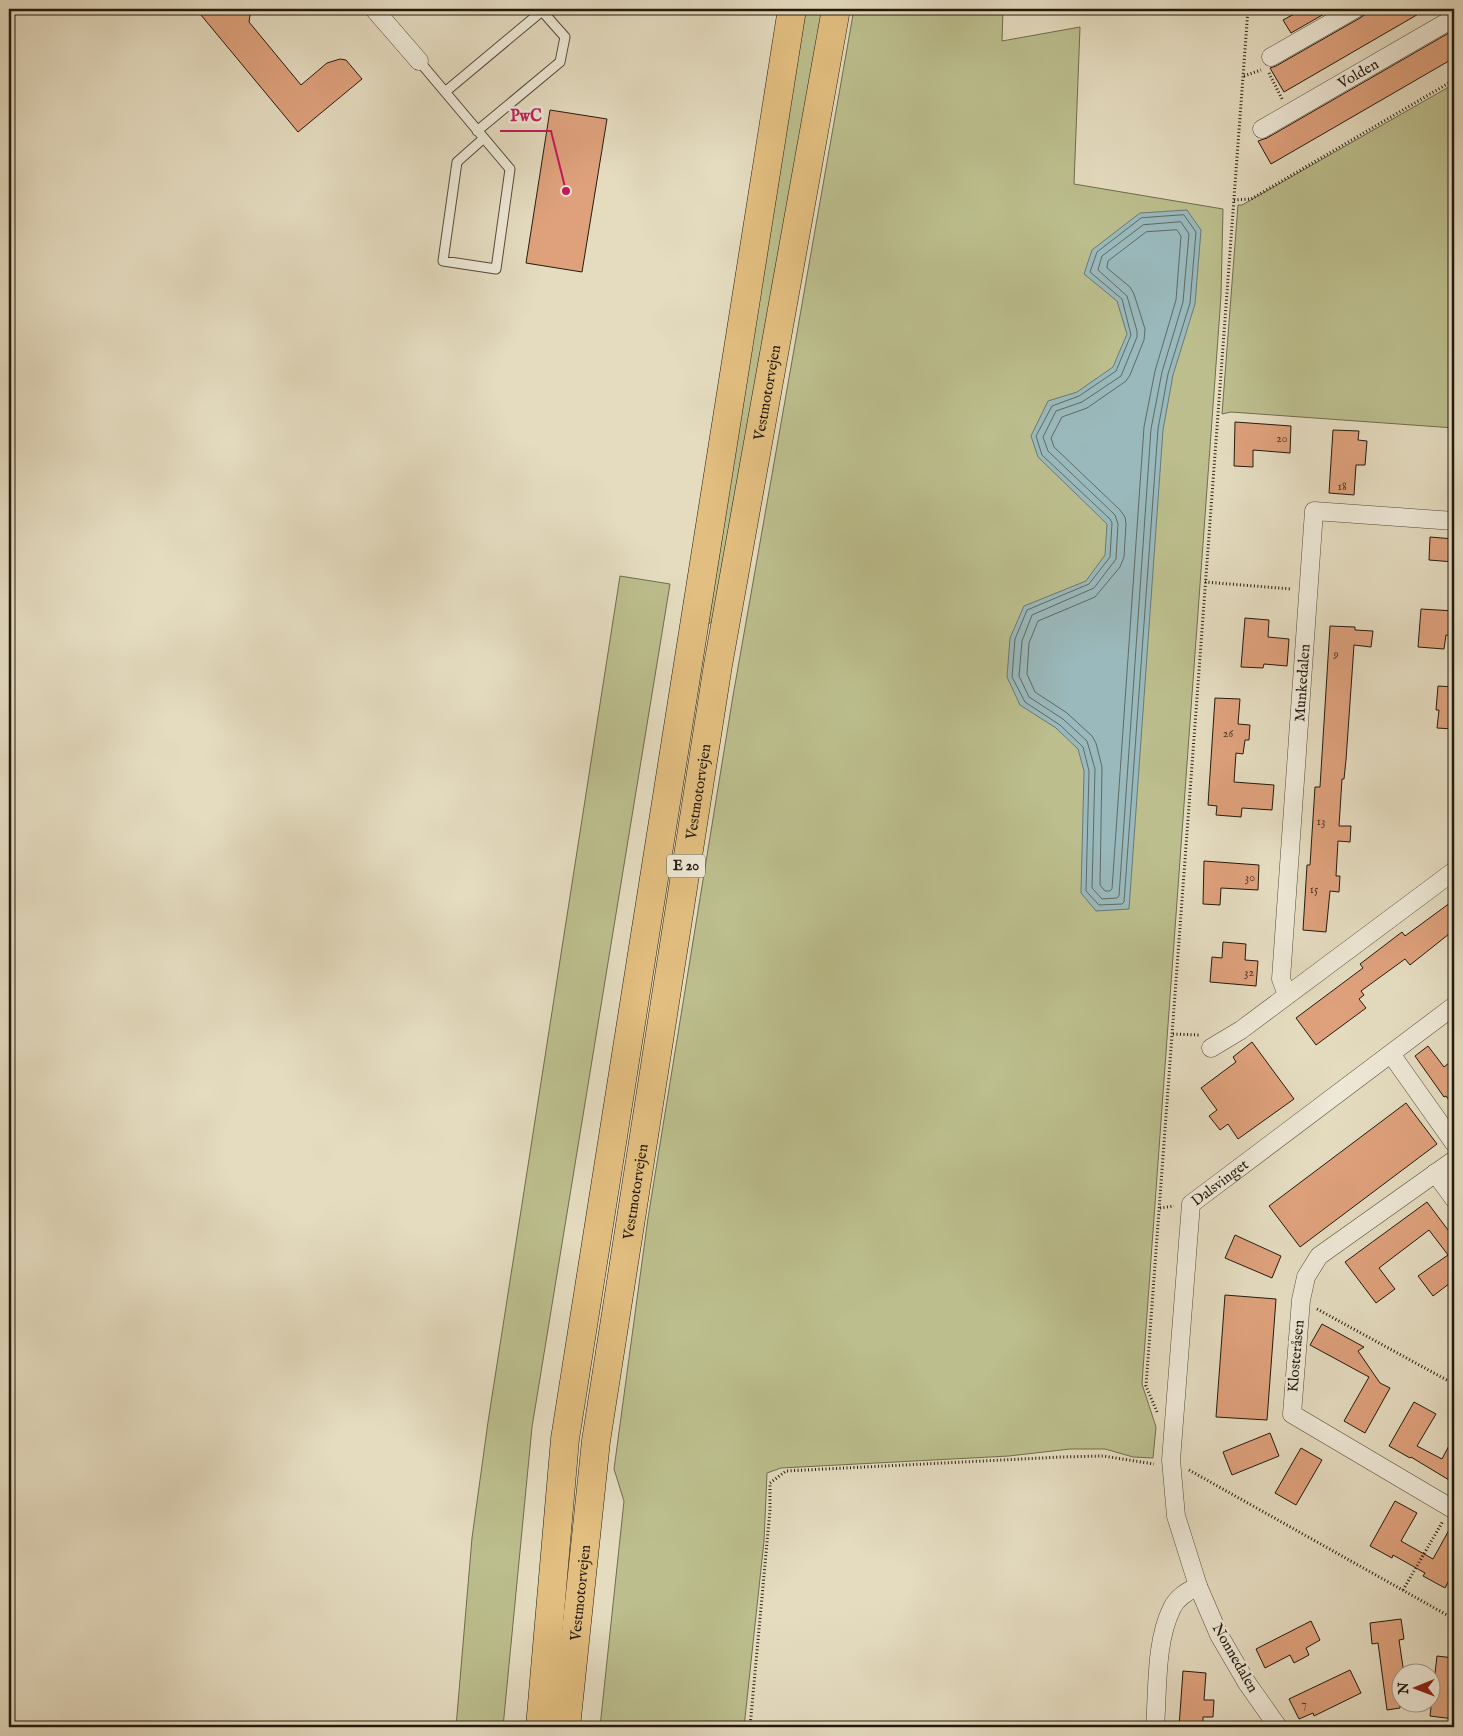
<svg xmlns="http://www.w3.org/2000/svg" width="1463" height="1736" font-family="'IM FELL English',serif">
  <rect width="100%" height="100%" fill="#e5dcc0"/>
  <filter id="stains"><feTurbulence type="fractalNoise" baseFrequency=".004" numOctaves="4"/><feColorMatrix values="0 0 0 0 .2 0 0 0 0 .09 0 0 0 0 .02 0 0 0 .5 -.17"/></filter>
  <radialGradient id="worn" r=".72"><stop offset=".6" stop-color="#630" stop-opacity="0"/><stop offset="1" stop-color="#630" stop-opacity=".3"/></radialGradient>
  <!-- green -->
  <path fill="#bcbe8d" stroke="#706c4d" d="M804 9H824L719 603 712 621 708 625Z
    M854 9H1003L1002 41 1080 27 1074 184 1223 209 1221 296 1143 1369 1142 1384 1156 1427 1153 1458 1133 1457 1105 1449H1070L1009 1456 781 1468 767 1473 764 1541 744 1727H600L624 1501 614 1469 648 1218 733 696Z
    M1454 84V428L1231 412 1222 414 1238 205H1242Z
    M620 576 670 584 532 1427 503 1727H456L472 1538 488 1422Z"/>
  <!-- water -->
  <path fill="#9ab9bc" stroke="#6b7976" d="M1187 210 1201 230 1195 304 1173 375 1163 430 1129 909 1096 911 1081 893 1084 771 1078 749 1056 728 1020 705 1007 677 1010 638 1024 606 1086 581 1105 555 1107 524 1038 457 1031 436 1048 401 1077 392 1113 367 1127 334 1117 301 1084 274 1092 250 1140 213Z"/>
  <g fill="none" stroke-linecap="round" stroke-linejoin="round">
    <!-- shore -->
    <path stroke="#5f6a64" stroke-width="1" d="M1184 215 1196 232 1190 303 1168 374 1158 429 1124 902 1122 904 1099 905 1086 891 1089 771 1083 747 1060 725 1025 702 1012 677 1015 639 1027 610 1089 584 1110 557 1112 523 1110 519 1042 455 1036 436 1052 406 1079 396 1116 371 1131 335 1122 299 1090 272 1097 252 1141 218Z
      M1181 222 1189 234 1183 302 1162 372 1151 429 1119 896 1117 898 1102 899 1092 888 1095 769 1087 741 1063 719 1029 697 1019 676 1022 641 1032 615 1094 588 1116 559 1118 524 1115 515 1048 451 1043 437 1056 411 1082 402 1121 376 1137 337V331L1127 296 1098 270 1102 256 1143 225Z
      M1177 230 1181 236 1176 300 1155 371 1144 427 1112 889 1110 891H1105L1100 885 1102 767 1096 743 1092 736 1067 713 1035 692 1027 674 1029 643 1038 621 1095 597 1120 567 1124 557 1126 524 1125 517 1120 510 1054 447 1051 438 1062 417 1087 408 1126 381 1130 375 1144 340 1145 329 1134 294 1130 287 1107 268 1108 261 1146 232Z"/>
  </g>
  <!-- building -->
  <path fill="#dea17c" stroke="#241a0d" d="M196 9H251L249 22 301 85 327 63 340 59 346 60 362 79 298 132Z
    M1293 9H1330L1331 10 1291 33 1283 20 1296 13Z
    M1373 9H1427L1284 92 1270 68 1276 66 1360 18Z
    M1454 30V58L1271 164 1258 141 1267 138Z
    M550 110 607 119 582 272 526 263Z
    M1235 422 1291 426 1290 453 1253 450V467L1234 466Z
    M1333 430 1359 431 1358 440 1367 441 1365 465H1356L1354 495 1329 493Z
    M1430 537 1454 539V562L1429 560Z
    M1421 609 1454 611V636L1446 635 1444 649 1418 647Z
    M1245 618 1269 620 1268 637 1289 639 1287 666 1264 664 1263 668 1241 667Z
    M1330 626 1355 627V630L1373 631 1371 647 1354 645 1346 760 1344 779H1342L1339 826H1351L1350 842 1338 841 1336 876H1340L1339 892 1330 891 1326 932 1303 930 1307 865H1310L1315 787H1320Z
    M1438 686 1454 687 1453 729 1437 728 1439 710H1436Z
    M1215 698 1240 699 1238 724 1250 725 1249 740H1245L1243 754 1236 753 1234 782 1274 785 1272 810 1242 808 1241 817 1216 815 1217 806 1208 805Z
    M1204 861 1259 865 1258 890 1221 888 1220 905 1203 904Z
    M1454 900V930L1410 965 1405 959 1361 991 1364 995 1359 999 1366 1008 1316 1045 1296 1018 1363 968 1360 964 1402 932 1405 936Z
    M1223 942 1246 944 1245 960 1258 961 1256 986 1210 982 1212 957 1222 958Z
    M1252 1042 1294 1099 1238 1139 1228 1124 1220 1130 1209 1116 1217 1110 1201 1088 1236 1062 1233 1057Z
    M1428 1046 1444 1067 1454 1059V1107L1446 1096 1444 1097 1415 1056Z
    M1406 1103 1437 1144 1300 1247 1269 1206Z
    M1427 1202 1454 1238V1280L1433 1296 1418 1276 1448 1255 1429 1230 1379 1268 1395 1289 1376 1303 1345 1262Z
    M1235 1235 1281 1256 1272 1278 1225 1258Z
    M1225 1295 1276 1299 1267 1420 1216 1417Z
    M1322 1324 1364 1347 1358 1351 1380 1383 1390 1388 1365 1433 1344 1421 1369 1377 1310 1345Z
    M1414 1402 1436 1414 1417 1446 1442 1459 1454 1436V1483L1411 1457 1410 1458 1389 1446Z
    M1270 1433 1279 1456 1232 1475 1223 1452Z
    M1301 1448 1322 1460 1296 1505 1275 1493Z
    M1395 1501 1417 1513 1401 1541 1433 1559 1454 1521V1571L1445 1588 1423 1576 1425 1573 1393 1555 1392 1558 1370 1546Z
    M1401 1619 1404 1639 1399 1640 1404 1674H1400V1708L1387 1710 1378 1643 1372 1644 1370 1623Z
    M1311 1621 1320 1640 1306 1648 1309 1655 1294 1663 1290 1655 1265 1668 1256 1649Z
    M1437 1656 1454 1658V1719L1430 1716Z
    M1350 1670 1361 1693 1314 1716 1313 1713 1299 1719 1289 1699Z
    M1183 1671 1206 1673 1204 1700H1214L1213 1717H1203V1727H1179Z"/>
  <g fill="none" stroke-linecap="round" stroke-linejoin="round">
    <defs>
      <path id="service" d="M419 61 510 169 496 269 443 261 457 162 484 138
        M445 92 542 11 565 37 560 62 477 131"/>
      <g id="minor">
        <path d="M374 9 419 61"/>
        <path d="M1271 57 1355 9"/>
        <path id="s1" d="M1262 129 1454 18"/>
        <path id="s2" d="M1287 995 1281 979 1314 511 1454 521"/>
        <path d="M1211 1048 1241 1030 1454 871"/>
        <path d="M1391 1054 1454 1143"/>
        <path d="M1454 1160 1319 1256 1306 1277 1301 1300 1292 1414 1451 1508H1454"/>
        <path d="M1435 1173 1454 1199"/>
        <path d="M1155 1727C1158 1690 1155 1642 1172 1608 1177 1597 1188 1591 1198 1586"/>
        <path id="s3" d="M1278 1727 1247 1683 1219 1635 1198 1586 1176 1516 1171 1460 1191 1204 1454 1006"/>
      </g>
      <g id="motorway">
        <path d="M540 1727 565 1439 792 9"/>
        <path id="s4" d="M566 1727 596 1441 718 665 836 9"/>
      </g>
    </defs>
    <!-- service casing -->
    <use href="#service" stroke="#544a3a" stroke-width="11"/>
    <!-- minor casing -->
    <use href="#minor" stroke="#544a3a" stroke-width="19"/>
    <!-- motorway casing -->
    <use href="#motorway" stroke="#241a0d" stroke-width="29"/>
    <!-- path -->
    <path stroke="#241a0d" stroke-width="3" stroke-dasharray="1 2.5" stroke-linecap="butt" d="M1269 73 1282 99
      M1244 76 1261 70
      M1234 200 1251 199 1454 80
      M1205 582 1291 589
      M1173 1034 1200 1035
      M1160 1208 1174 1206
      M1317 1309 1454 1384
      M1157 1412 1146 1386 1248 9
      M1189 1470 1454 1619
      M1403 1590 1443 1521
      M750 1727 770 1510V1483L786 1471 1061 1457 1103 1456 1154 1464"/>
    <!-- service -->
    <use href="#service" stroke="#eee8d6" stroke-width="9"/>
    <!-- minor -->
    <use href="#minor" stroke="#eee8d6" stroke-width="18"/>
    <!-- motorway -->
    <use href="#motorway" stroke="#e2be80" stroke-width="28"/>
  </g>
  <g text-anchor="middle" dominant-baseline="central" stroke-width="5" stroke-linejoin="round" paint-order="stroke">
    <!-- number labels -->
    <g font-size="12" fill="#523c29">
      <text x="1282" y="438">20</text>
      <text x="1342" y="486">18</text>
      <text x="1336" y="654">9</text>
      <text x="1228" y="733">26</text>
      <text x="1321" y="821">13</text>
      <text x="1250" y="877">30</text>
      <text x="1314" y="889">15</text>
      <text x="1249" y="972">32</text>
      <text x="1304" y="1704">7</text>
    </g>
    <!-- shield labels -->
    <rect fill="#eee8d6" stroke="#615849" stroke-width="1" x="667" y="854.5" width="38" height="23" rx="4"/>
    <g font-size="14" font-weight="bold" fill="#241a0d">
      <text x="686" y="866">E 20</text>
    </g>
    <!-- street labels -->
    <g font-size="15" fill="#241a0d" stroke="#eee8d6">
      <text stroke="none"><textPath href="#s1" startOffset="111">Volden</textPath></text>
      <text stroke="none"><textPath href="#s4" startOffset="1350">Vestmotorvejen</textPath></text>
      <text stroke="none"><textPath href="#s2" startOffset="314">Munkedalen</textPath></text>
      <text stroke="none"><textPath href="#s4" startOffset="945">Vestmotorvejen</textPath></text>
      <text stroke="none"><textPath href="#s3" startOffset="585">Dalsvinget</textPath></text>
      <text stroke="none"><textPath href="#s4" startOffset="540">Vestmotorvejen</textPath></text>
      <text transform="translate(1296 1356) rotate(-85)">Klosteråsen</text>
      <text stroke="none"><textPath href="#s4" startOffset="135">Vestmotorvejen</textPath></text>
      <text transform="translate(1235 1658) rotate(60)">Nonnedalen</text>
    </g>
  </g>
  <!-- callouts -->
  <path fill="none" stroke="#c2185b" stroke-width="2" d="M566 191L551 131H500"/>
  <circle fill="#c2185b" stroke="#eee8d6" stroke-width="2" cx="566" cy="191" r="5"/>
  <g font-size="16" text-anchor="middle" font-weight="bold" fill="#c2185b" stroke="#eee8d6" stroke-width="5" stroke-linejoin="round" paint-order="stroke">
    <text x="526" y="121">PwC</text>
  </g>
  <!-- margin -->
  <rect width="1463" height="1736" fill="none" stroke="#e5dcc0" stroke-width="30"/>
  <rect x="10" y="10" width="1443" height="1716" fill="none" stroke="#241a0d" stroke-width="2.5"/>
  <rect x="15" y="15" width="1433" height="1706" fill="none" stroke="#241a0d"/>
  <!-- north arrow -->
  <g transform="translate(1416 1688) rotate(269)"><circle r="24" fill="#eee8d6" stroke="#9d9686"/>
  <path d="M0-4L9 19L0 12L-9 19Z" fill="#8f2418"/>
  <text y="-8" font-size="14" font-weight="bold" text-anchor="middle" fill="#241a0d">N</text>
  </g>
  <rect width="100%" height="100%" filter="url(#stains)"/>
  <rect width="100%" height="100%" fill="url(#worn)"/>
</svg>
